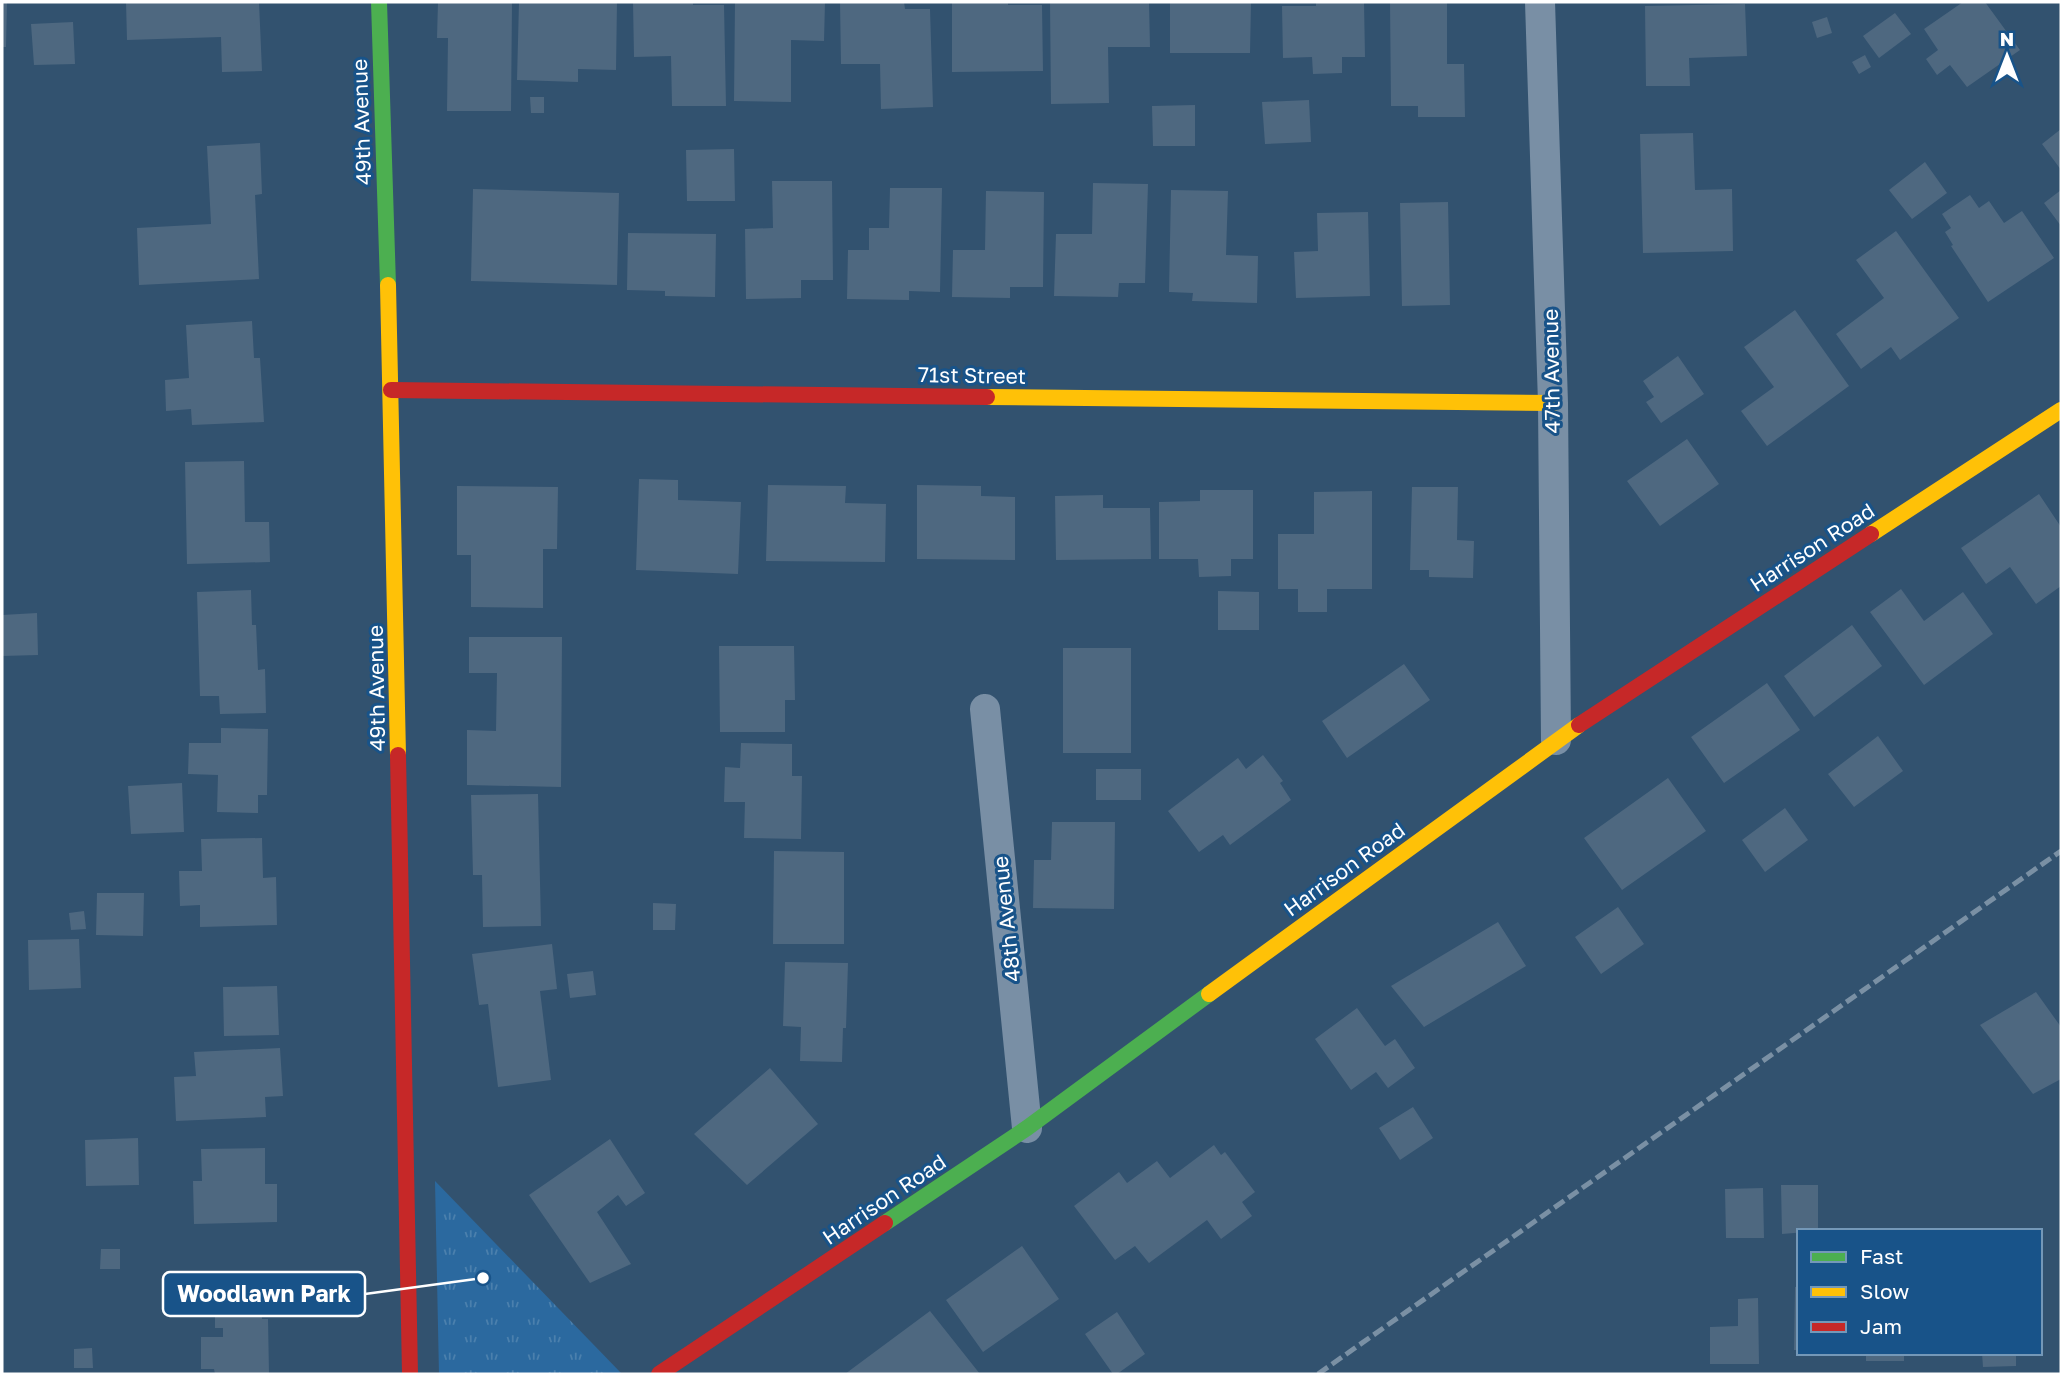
<svg xmlns="http://www.w3.org/2000/svg" width="2063" height="1376" font-family="'Golos Text',sans-serif">
  <defs>
    <pattern id="park-tufts" width="24" height="20" patternUnits="userSpaceOnUse" patternTransform="scale(1.75)"><rect width="24" height="20" fill="#2b699f"/><path d="M3 7l-1-3M5 7V3M7 7l1-3M15 17l-1-3M17 17v-4M19 17l1-3" fill="none" stroke="#4b80ad"/></pattern>
  </defs>
  <rect width="100%" height="100%" fill="#32526f"/>
  <!-- park -->
  <path fill="url(#park-tufts)" d="M435 1181 622 1374H439Z"/>
  <!-- building -->
  <path fill="#4e6880" d="M2 2H7L6 47H2Z
    M126 2H259L262 71 222 72 221 37 127 40Z
    M438 2H512L511 111H447L448 38H437Z
    M519 2H617L616 70 578 69V82L517 80Z
    M633 2H693V5H724L726 106H672L671 56 634 57Z
    M735 2H825L824 41 791 40V102L734 101Z
    M840 2H904L905 9H930L933 107 881 109 880 64H841Z
    M952 2H1008V5H1042L1043 71 952 72Z
    M1050 2H1149L1150 47H1108L1109 103 1051 104Z
    M1170 2H1251L1250 53H1170Z
    M1316 2H1364L1365 57H1342V73L1313 74 1312 57 1283 58 1282 6H1316Z
    M1390 2H1447V64H1464L1465 117H1418V106H1391Z
    M1963 2H1985L2020 50 1967 87 1950 65 1937 75 1926 59 1938 50 1924 29Z
    M1745 4 1747 56 1689 58 1690 86H1646L1645 6Z
    M1895 13 1911 34 1879 58 1863 36Z
    M1827 17 1832 33 1817 38 1812 22Z
    M73 22 75 64 34 65 31 24Z
    M1865 55 1871 67 1859 74 1852 62Z
    M530 97H544V113H531Z
    M1309 100 1311 142 1265 144 1262 102Z
    M1195 105V146H1153L1152 106Z
    M2061 129V170L2042 144Z
    M1693 133 1695 190 1732 189 1733 251 1643 253 1640 134Z
    M260 143 262 194 255 195 259 279 139 285 137 228 211 224 207 146Z
    M734 149 735 201H687L686 150Z
    M1925 162 1947 193 1912 219 1889 190Z
    M772 181H832L833 280H801V298L746 299 745 229 773 228Z
    M1093 183 1148 184 1145 283H1119L1118 297 1054 296 1056 234H1092Z
    M890 188H942L940 292 909 291V300L847 299 848 250H869V228H889Z
    M473 189 619 193 617 285 471 281Z
    M1171 190 1228 191 1226 255 1258 256 1257 303 1192 301 1193 293 1169 292Z
    M2061 190V226L2044 203Z
    M986 191 1044 192 1043 287H1010V298L952 297 953 250H985Z
    M1970 195 1979 208 1989 201 2004 223 2022 211 2054 258 1988 302 1951 246 1953 245 1945 232 1951 228 1942 214Z
    M1448 202 1450 305 1402 306 1400 203Z
    M1368 212 1370 296 1296 298 1294 252 1318 251 1317 213Z
    M1896 231 1959 318 1900 360 1891 347 1861 369 1836 334 1884 298 1856 260Z
    M628 233 716 234 715 297 665 296V291L627 290Z
    M1795 310 1849 386 1767 446 1741 411 1774 387 1744 347Z
    M252 321 254 358H260L264 422 192 425 191 409 166 411 165 380 189 378 186 325Z
    M1678 356 1704 394 1661 423 1646 402 1654 397 1643 381Z
    M1687 439 1719 484 1660 526 1627 481Z
    M244 461 245 522H269L270 562 187 564 185 462Z
    M639 479 678 480V500L741 502 738 574 636 570Z
    M768 485 846 486 845 503 886 504 885 562 766 561Z
    M917 485 981 486V496L1015 497V560L917 559Z
    M457 486 558 487 557 549H543V608L471 607V555H457Z
    M1412 487H1458L1457 540 1474 541 1473 578 1429 577V570H1410Z
    M1200 490H1253V559H1231V576L1199 577 1198 559H1159V502L1200 501Z
    M1372 491V589H1327V612H1298V589H1278V534H1314V492Z
    M2039 494 2061 527V586L2036 604 2010 567 1986 584 1961 548Z
    M1103 495V508H1150L1151 559 1056 560 1055 496Z
    M1901 589 1924 621 1963 592 1993 634 1924 685 1870 612Z
    M251 590 252 625H256L258 670 265 669 266 713 220 714 219 696H200L197 592Z
    M1218 591 1259 592V630H1218Z
    M37 613 38 655 2 656V615Z
    M1852 625 1882 666 1814 717 1784 676Z
    M469 637H562L561 787 467 785V730L496 731 497 673H469Z
    M719 646H794L795 700H785V732H720Z
    M1063 648H1131V753H1063Z
    M1404 664 1430 700 1347 758 1322 721Z
    M1767 683 1800 730 1724 783 1691 737Z
    M221 728 268 729 267 795H258V813L217 812 218 775 188 774 189 743H221Z
    M1878 736 1903 771 1854 807 1828 774Z
    M741 743 792 744V776H802L801 839 744 838 745 802H724L725 767 740 768Z
    M1263 755 1283 781 1280 783 1291 800 1230 845 1223 835 1199 852 1168 811 1238 758 1246 769Z
    M1096 769H1141V800H1096Z
    M1668 778 1706 831 1622 890 1584 838Z
    M182 783 184 832 131 834 128 786Z
    M538 794 541 926 483 927 482 875H473L471 795Z
    M1785 808 1808 840 1765 872 1742 840Z
    M1052 822H1115L1114 909 1033 908 1034 860H1051Z
    M262 838 263 878 276 877 277 925 200 927V905L180 906 179 871H202L201 839Z
    M774 851 844 852V944H773Z
    M97 893H144L143 936 96 935Z
    M653 903 676 904 675 930H653Z
    M1618 907 1644 944 1601 974 1575 937Z
    M84 911 86 929 71 930 69 913Z
    M1498 922 1526 966 1424 1027 1391 986Z
    M79 939 81 988 29 990 28 940Z
    M552 944 557 989 540 991 551 1080 498 1087 488 1004 479 1005 472 954Z
    M785 962 848 963 846 1028H843L842 1062 800 1061 801 1027 783 1026Z
    M593 971 596 995 570 998 567 974Z
    M277 986 279 1035 224 1036 223 987Z
    M2036 992 2061 1027V1079L2033 1094 1980 1025Z
    M1357 1008 1385 1046 1395 1039 1415 1068 1388 1088 1376 1072 1351 1090 1315 1039Z
    M280 1048 283 1096 265 1097 266 1117 176 1121 174 1077 196 1076 194 1052Z
    M770 1068 818 1124 747 1185 694 1134Z
    M1413 1107 1433 1138 1400 1160 1379 1128Z
    M138 1138 139 1185 86 1186 85 1140Z
    M610 1139 645 1193 626 1206 618 1195 597 1212 631 1264 590 1283 529 1195Z
    M1214 1145 1221 1155 1225 1152 1255 1192 1242 1202 1252 1216 1221 1239 1207 1220 1149 1263 1135 1246 1115 1260 1074 1206 1119 1172 1127 1183 1157 1161 1170 1178Z
    M265 1148V1184H277V1222L194 1224 193 1181H202L201 1149Z
    M1781 1185H1818V1231L1782 1234Z
    M1763 1188 1764 1238H1726L1725 1189Z
    M1022 1246 1059 1299 983 1352 946 1300Z
    M101 1249H120V1269H100Z
    M215 1280H261L262 1319H268L269 1374H215L214 1369H201V1337H223V1328H215Z
    M1795 1287H1799V1350H1794Z
    M1758 1298 1759 1364H1710V1327L1738 1326V1299Z
    M930 1311 980 1374H845Z
    M1117 1312 1145 1354 1117 1374H1113L1085 1334Z
    M92 1348 93 1368H74V1349Z
    M1866 1353H1904V1361H1866Z
    M1982 1353H2016V1366L1983 1367Z"/>
  <g fill="none" stroke-linecap="round" stroke-linejoin="round">
    <!-- street -->
    <path stroke="#798fa5" stroke-width="30" d="M1540 2 1553 403 1556 740
      M985 709 1027 1128"/>
    <!-- fast -->
    <path stroke="#4caf50" stroke-width="16" d="M379 2 388 285
      M885 1223 1027 1128 1209 994"/>
    <!-- slow -->
    <path stroke="#ffc107" stroke-width="16" d="M388 285 398 755
      M987 397 1553 403
      M1871 534 2061 410
      M1209 994 1579 725"/>
    <!-- jam -->
    <path stroke="#c62828" stroke-width="16" d="M391 390 987 397
      M1579 725 1871 534
      M398 755 410 1374
      M659 1374 885 1223"/>
    <!-- rail -->
    <path stroke="#7a90a4" stroke-width="5" stroke-dasharray="12 5" stroke-linecap="butt" d="M1318 1374 2061 851"/>
  </g>
  <g text-anchor="middle" dominant-baseline="central" stroke-width="6" stroke-linejoin="round" paint-order="stroke">
    <!-- street labels -->
    <g font-size="21" fill="#fff" stroke="#185389">
      <text transform="translate(361 122) rotate(-92)">49th Avenue</text>
      <text transform="translate(1551 371) rotate(-91)">47th Avenue</text>
      <text transform="translate(972 375) rotate(1)">71st Street</text>
      <text transform="translate(1812 547) rotate(-33)">Harrison Road</text>
      <text transform="translate(376 688) rotate(-91)">49th Avenue</text>
      <text transform="translate(1344 869) rotate(-36)">Harrison Road</text>
      <text transform="translate(1006 919) rotate(-96)">48th Avenue</text>
      <text transform="translate(884 1199) rotate(-34)">Harrison Road</text>
    </g>
  </g>
  <!-- callouts -->
  <path fill="none" stroke="#fff" stroke-width="2.5" d="M483 1278L365 1294"/>
  <circle fill="#fff" stroke="#185389" stroke-width="2.5" cx="483" cy="1278" r="7"/>
  <rect fill="#185389" stroke="#fff" stroke-width="2.5" x="163" y="1272" width="202" height="44" rx="7"/>
  <g font-size="23" text-anchor="middle" font-weight="bold" fill="#fff">
    <text x="264" y="1302">Woodlawn Park</text>
  </g>
  <!-- border -->
  <rect width="2063" height="1376" fill="none" stroke="#ffffff" stroke-width="7"/>
  <!-- legend -->
  <rect x="1797" y="1229" width="245" height="126" fill="#185389" stroke="#7498b8" stroke-width="2"/>
  <rect x="1811" y="1252" width="35" height="10" fill="#4caf50" stroke="#7498b8" stroke-width="2"/>
  <text x="1860" y="1264" font-size="21" fill="#ffffff">Fast</text>
  <rect x="1811" y="1287" width="35" height="10" fill="#ffc107" stroke="#7498b8" stroke-width="2"/>
  <text x="1860" y="1299" font-size="21" fill="#ffffff">Slow</text>
  <rect x="1811" y="1322" width="35" height="10" fill="#c62828" stroke="#7498b8" stroke-width="2"/>
  <text x="1860" y="1334" font-size="21" fill="#ffffff">Jam</text>
  <!-- north arrow -->
  <g transform="translate(2007 56)" stroke="#185389" stroke-width="5" paint-order="stroke">
  <path d="M0-5L12 26L0 18L-12 26Z" fill="#ffffff"/>
  <text y="-10" font-size="19" font-weight="bold" text-anchor="middle" fill="#ffffff">N</text>
  </g>
</svg>
